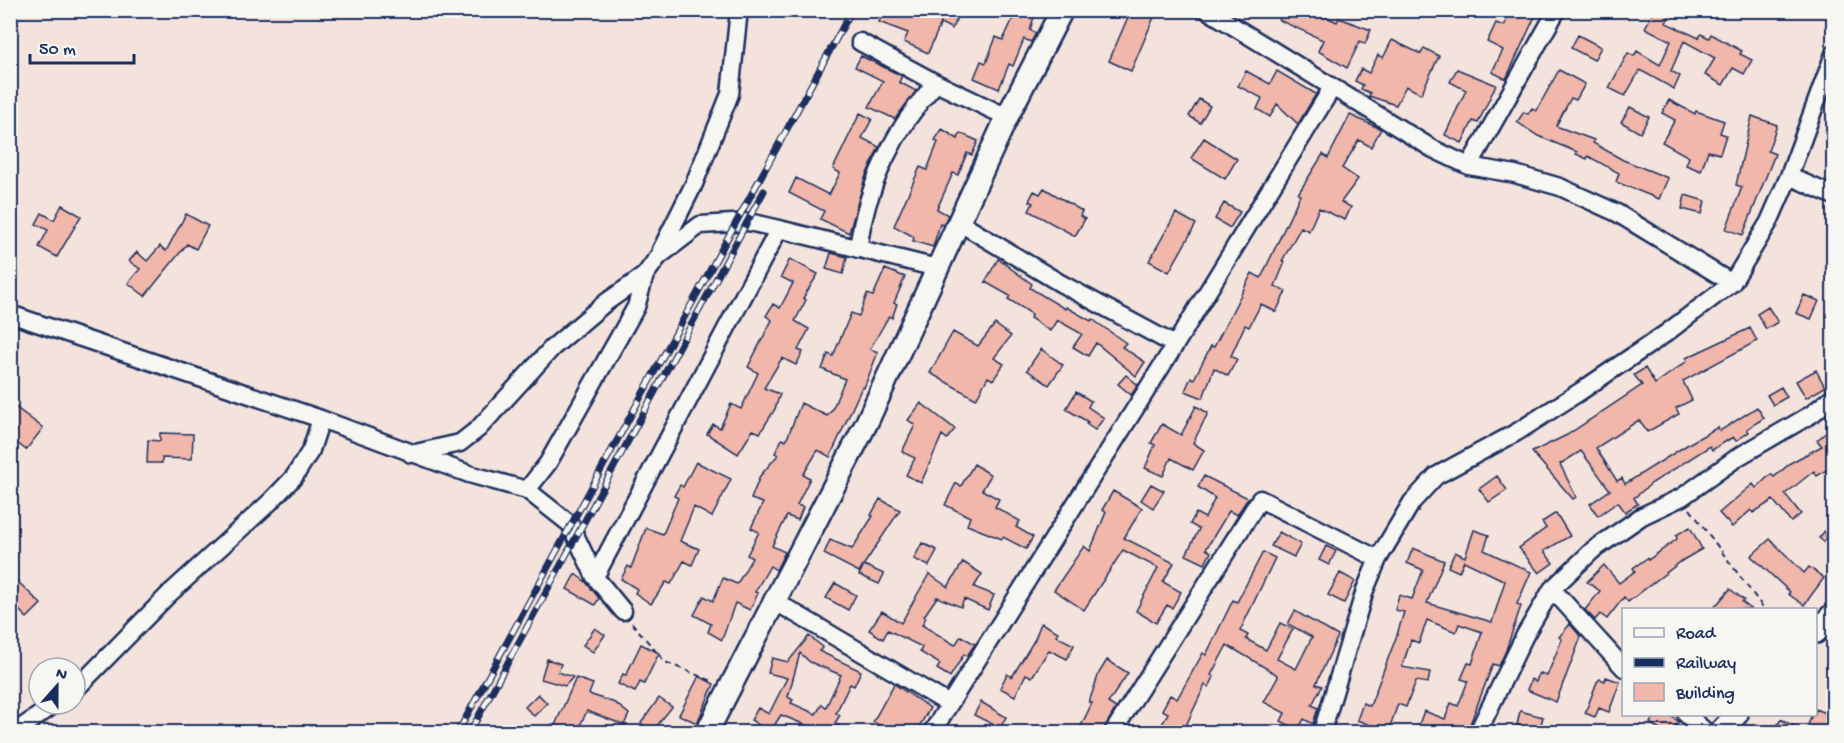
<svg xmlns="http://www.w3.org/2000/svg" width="1844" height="743" font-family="'Gochi Hand',sans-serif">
  <rect width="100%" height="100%" fill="#f4e3dc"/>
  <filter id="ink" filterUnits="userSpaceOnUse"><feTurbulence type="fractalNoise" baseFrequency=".0167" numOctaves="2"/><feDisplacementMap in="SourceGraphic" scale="12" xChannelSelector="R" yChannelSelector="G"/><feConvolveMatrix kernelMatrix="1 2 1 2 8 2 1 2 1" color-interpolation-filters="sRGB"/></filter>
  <g filter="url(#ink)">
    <!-- building -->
    <path fill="#f0b7aa" stroke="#1b2f5e" stroke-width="1.5" fill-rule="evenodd" d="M884 10H900L913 16 915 10H949L958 15 952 29 941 23 928 53 904 42 908 33 879 22Z
      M1017 10H1036L1030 30 1036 33 1031 42 1024 39 1013 66 1009 64 999 89 974 78 981 61 986 63 996 37 1003 40Z
      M1131 10H1157L1131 71 1109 61Z
      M1284 10H1312L1337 22 1339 18 1371 30 1365 44 1360 41 1347 68 1318 51 1323 40 1279 20Z
      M1511 10H1538L1506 79 1492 72 1503 50 1487 42 1496 23 1504 26Z
      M1654 10H1672L1666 23 1699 38 1701 34 1709 38 1711 34 1742 51 1740 54 1752 60 1744 74 1733 68 1723 85 1705 75 1715 58 1684 41 1671 71 1680 76 1674 89 1640 70 1625 96 1609 88 1628 53 1634 56 1637 51 1660 65 1671 41 1645 28Z
      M1578 35 1601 47 1594 60 1571 48Z
      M1392 40 1421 54 1424 48 1439 56 1421 94 1406 86 1396 105 1369 96 1370 93 1361 89 1363 85 1355 81 1361 69 1369 73 1378 55 1383 58Z
      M861 56 902 76 899 82 916 91 895 119 869 107 883 81 855 67Z
      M1457 69 1496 85 1478 123 1473 121 1462 143 1445 135 1466 90 1450 82Z
      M1559 70 1585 84 1576 100 1571 98 1556 126 1594 140 1593 143 1623 160 1668 178 1659 199 1616 182 1619 173 1588 156 1587 159 1576 154 1577 152 1538 136 1517 122 1524 112 1528 114 1532 108 1536 111Z
      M1246 71 1270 84 1277 71 1316 94 1298 124 1277 104 1270 117 1257 109 1262 98 1238 86Z
      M1199 99 1210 106 1200 123 1189 116Z
      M1669 100 1695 114 1696 111 1724 121 1720 133 1726 135 1720 154 1708 151 1701 171 1686 165 1689 157 1662 142 1675 120 1662 113Z
      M1630 107 1649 117 1640 133 1621 122Z
      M860 113 872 119 862 138 879 147 865 178 849 233 820 219 824 211 789 193 796 178 829 195 840 173 833 169Z
      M1350 115 1381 129 1371 147 1359 140 1342 168 1358 179 1341 202 1351 207 1345 220 1319 208 1309 231 1301 227 1282 261 1285 262 1275 286 1286 291 1276 312 1261 304 1249 327 1245 325 1231 356 1237 359 1228 376 1214 368 1203 398 1185 391 1191 377 1194 379 1211 346 1214 347 1252 273 1261 278 1300 195 1298 194 1323 154 1328 158Z
      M1752 116 1777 125 1768 151 1775 154 1743 235 1726 229 1742 187 1736 185Z
      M942 129 958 139 960 133 978 141 972 155 967 153 958 175 953 173 937 209 948 215 943 225 940 224 933 247 913 241 914 237 894 226 920 167 927 170 938 142 935 140Z
      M1204 138 1237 159 1225 179 1191 158Z
      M1044 188 1082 211 1080 216 1085 219 1075 236 1029 211 1033 203 1029 201 1034 191 1040 194Z
      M1685 195 1705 201 1702 214 1682 209Z
      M1224 203 1240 212 1230 228 1215 219Z
      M62 205 81 216 57 257 39 247 48 230 36 224 42 213 54 220Z
      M1176 213 1196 224 1169 272 1149 261Z
      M186 214 208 226 196 249 187 244 145 296 128 283 140 269 129 261 137 252 147 261 160 246 166 251Z
      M831 253 847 257 843 274 826 269Z
      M790 259 818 274 803 298 806 300 795 321 809 329 798 350 803 352 796 365 782 358 764 388 780 394 775 409 760 433 753 430 738 454 707 434 713 424 720 428 731 404 741 409 758 373 748 367 772 320 766 316 773 304 780 308 793 283 781 277Z
      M998 259 1032 284 1030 288 1065 309 1066 307 1091 321 1092 319 1126 343 1122 347 1145 362 1136 376 1096 343 1088 356 1073 347 1082 334 1057 320 1050 331 1030 318 1032 314 1008 299 1010 296 985 282Z
      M885 269 905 277 894 303 897 304 892 318 889 316 870 349 878 352 864 388 862 387 830 457 818 450 803 475 810 478 797 505 803 507 798 520 787 516 772 546 785 552 776 570 770 566 755 592 758 593 750 610 735 603 722 640 708 632 711 624 694 615 704 596 713 601 723 578 737 584 752 558 747 555 759 532 751 528 763 503 751 499 760 476 778 455 775 453 782 439 786 441 801 403 827 416 832 410 845 379 822 369 828 354 833 356 851 313 859 316 867 294 873 296Z
      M1804 295 1819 301 1811 319 1796 313Z
      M1768 307 1778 322 1766 329 1757 314Z
      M995 324 1011 336 994 358 1004 364 993 380 988 377 976 399 930 373 953 332 978 346Z
      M1750 328 1757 341 1683 381 1692 400 1676 408 1679 414 1647 432 1639 420 1596 448 1617 481 1622 478 1625 484 1690 443 1718 427 1720 431 1757 407 1764 418 1747 429 1749 432 1736 441 1733 437 1712 450 1710 446 1652 483 1634 498 1638 504 1625 512 1618 502 1598 516 1590 504 1610 490 1581 451 1560 464 1576 497 1573 499 1532 452 1567 435 1642 385 1634 375 1645 368 1655 384 1687 361 1686 358Z
      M1041 349 1063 365 1049 385 1027 370Z
      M1816 370 1825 387 1806 398 1796 381Z
      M1126 375 1138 385 1131 395 1118 384Z
      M1781 387 1787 397 1773 405 1767 395Z
      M1076 392 1091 401 1088 407 1104 418 1095 430 1086 424 1088 422 1066 409Z
      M10 403 43 428 26 450 11 438 17 430 10 426Z
      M921 403 955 429 947 439 942 435 921 483 906 475 915 458 902 452 915 425 908 420Z
      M1196 406 1208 413 1193 443 1204 450 1193 470 1171 458 1163 476 1145 468 1155 445 1151 443 1162 424 1181 435Z
      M1833 427V466L1817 476 1814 471 1785 494 1801 514 1791 522 1773 500 1753 513 1751 510 1732 527 1719 513 1753 484 1756 488 1771 474 1774 477 1792 462 1822 446 1817 440Z
      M160 433 193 434 192 459 162 458V463H147L148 440 160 441Z
      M696 462 731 479 712 517 694 507 680 541 699 549 692 565 684 561 671 584 666 582 651 604 635 593 637 589 621 579 628 566 631 568 646 528 663 534 678 498 674 496 680 485 683 487Z
      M974 464 991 475 982 490 999 499 995 507 1020 521 1016 527 1033 537 1026 549 1003 537 1002 539 967 525 970 517 945 505 956 483 961 486Z
      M1204 476 1248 498 1237 515 1229 511 1206 549 1211 552 1205 564 1186 555 1199 529 1190 524 1196 513 1205 518 1215 498 1198 487Z
      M1497 476 1507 490 1489 502 1479 489Z
      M1151 484 1164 491 1153 508 1141 500Z
      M1113 491 1142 508 1124 538 1174 563 1163 582 1181 592 1172 608 1167 605 1156 623 1136 611 1158 568 1123 550 1084 610 1054 590 1084 546 1090 551 1106 512 1102 510Z
      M880 499 900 510 859 572 824 554 830 540 852 549 873 516 871 515Z
      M1556 513 1570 536 1544 551 1553 563 1539 573 1519 548 1546 528 1542 522Z
      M1833 521V549L1819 538Z
      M1690 527 1702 549 1683 560 1628 602 1624 597 1607 619 1600 614 1595 620 1585 610 1600 591 1587 582 1604 565 1619 583 1635 571 1633 568 1647 558 1648 560 1677 539 1676 535Z
      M1474 530 1489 535 1484 550 1531 572 1517 604 1521 606 1506 650 1499 666 1493 664 1467 732H1416L1424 711 1445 719 1451 703 1458 706 1468 681 1461 679 1468 663 1472 664 1482 632 1459 624 1456 632 1427 620 1419 643 1411 640 1402 667 1430 672 1428 683 1416 681 1406 707 1398 704 1388 732 1357 720 1363 703 1370 706 1397 635 1404 612 1395 610 1399 595 1412 599 1423 570 1407 563 1413 548 1444 561 1427 603 1492 622 1505 581 1464 561 1459 572 1448 567 1455 552 1465 557Z
      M1279 532 1301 544 1294 557 1271 546Z
      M1770 539 1804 573 1809 567 1824 578 1804 605 1788 594 1790 592 1751 556Z
      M922 543 937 550 929 566 914 559Z
      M1326 546 1336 551 1329 565 1319 560Z
      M1263 552 1275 558 1240 631 1248 635 1246 639 1266 650 1280 623 1293 629 1277 659 1296 669 1312 637 1288 624 1295 611 1338 636 1316 684 1322 686 1312 705 1318 708 1313 724 1304 719 1298 730 1281 721 1285 713 1264 702 1278 677 1276 674 1227 645 1211 675 1214 677 1209 687 1205 685 1183 732H1158L1168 713 1162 710 1170 695 1177 699 1203 653 1206 655 1233 600 1237 602Z
      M963 562 982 574 974 587 994 595 988 610 964 599 961 607 937 597 924 616 926 617 922 625 955 645 961 636 975 644 967 656 964 654 950 677 937 669 940 664 920 652 922 647 888 630 883 639 869 630 882 611 901 623 929 574 948 587Z
      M864 565 884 574 879 584 859 575Z
      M1340 573 1355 581 1344 603 1328 595Z
      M10 574 41 604 27 618 10 601Z
      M575 574 586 582 599 598 595 605 567 589Z
      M835 583 856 595 848 610 826 598Z
      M1730 589 1744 600 1742 602 1751 609H1713Z
      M1041 623 1058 632 1056 636 1074 645 1067 659 1049 650 1032 677 1026 674 1015 696 1000 688 1007 674 1012 677 1035 639Z
      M1570 624 1581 637 1556 702 1527 690 1531 679 1536 682 1539 673 1547 676 1562 639 1559 637Z
      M595 628 605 635 593 652 583 645Z
      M809 636 823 647 819 651 861 671 854 686 850 684 836 713 840 715 835 723 848 732H805L808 726 781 715 770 732H759L762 727 751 720 758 708 769 714 787 678 768 673 772 658 788 662ZM800 653 810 662 841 675 826 707 822 704 816 714 791 703 793 700 788 697Z
      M641 644 659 653 644 684 640 682 635 692 618 684 623 674 626 675Z
      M547 659 561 664 558 672 573 677 565 686 541 679Z
      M1107 660 1128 673 1108 703 1116 708 1102 732H1078L1092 703 1089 702 1099 673Z
      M699 676 714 684 697 723 679 715Z
      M1606 677 1620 682 1609 712 1599 708 1595 717 1585 713 1597 682 1600 679 1605 681Z
      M576 678 593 684 589 694 615 703 629 714 624 725 587 711 577 732H552Z
      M894 684 930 708 916 732H893L873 722Z
      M538 694 547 703 534 716 525 707Z
      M659 698 672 707 652 732 641 723Z
      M981 702 1006 717 1000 728 974 715Z
      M1815 709 1833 716V732H1820L1807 728 1812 714H1815Z
      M1520 711 1543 717 1539 731 1517 725Z
      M1656 714H1668L1679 722 1671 732H1663L1650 723Z
      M1781 719 1804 732H1773Z"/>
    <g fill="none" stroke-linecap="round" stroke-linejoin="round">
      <defs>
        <path id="minor" d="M1207 10 1433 149 1469 166 1515 174 1560 187 1617 213 1732 283
          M860 42 936 83
          M1469 166 1557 10
          M1789 176 1834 196
          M858 249C866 187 894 129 936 83L1007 117
          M661 250 694 184 730 94 739 10
          M10 314 321 419 311 450 294 477 270 502 168 595 75 690
          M1175 345 1332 88
          M321 419 469 474 527 490 570 524 595 577
          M411 454 460 443 478 429 552 348 605 303 645 275
          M527 490 548 463 636 307 645 275 658 257 700 225 749 222 779 229
          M1552 589 1624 668
          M776 602 949 704
          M623 611 595 577 779 229 937 268
          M1686 714 1706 732
          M15 732 55 704
          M932 732 1175 345 1060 283 960 223
          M1113 732 1260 499 1378 559
          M1322 732 1365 590 1378 559 1412 502 1436 476 1517 432 1581 391 1665 334 1732 283 1769 222 1789 176 1834 54
          M1478 732 1525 635 1552 589 1593 550 1642 516 1682 497 1738 457 1812 414 1834 396"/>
        <path id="tertiary" d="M1816 632 1834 613
          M707 732 867 422 1007 117 1062 10
          M1720 732 1737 714"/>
      </defs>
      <!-- minor casing -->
      <use href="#minor" stroke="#1b2f5e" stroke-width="21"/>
      <!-- tertiary casing -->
      <use href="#tertiary" stroke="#1b2f5e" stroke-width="26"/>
      <!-- path -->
      <path stroke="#1b2f5e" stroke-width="2" stroke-dasharray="6 4.5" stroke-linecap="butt" d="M1690 509 1765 610
        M632 623 665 662 712 681"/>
      <!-- minor -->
      <use href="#minor" stroke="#f6f6f2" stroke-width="16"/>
      <!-- tertiary -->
      <use href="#tertiary" stroke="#f6f6f2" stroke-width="21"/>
      <defs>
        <path id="rail" d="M458 732 852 10
          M470 732 764 191"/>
      </defs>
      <!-- rail casing -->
      <use href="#rail" stroke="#1b2f5e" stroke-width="7"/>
      <!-- rail -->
      <use href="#rail" stroke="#f6f6f2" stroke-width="4.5" stroke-dasharray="14" stroke-linecap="butt"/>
    </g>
  </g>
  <!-- margin -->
  <rect width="1844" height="743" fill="none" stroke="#f6f6f2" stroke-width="36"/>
  <rect x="18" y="18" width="1808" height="707" fill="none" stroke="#1b2f5e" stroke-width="2" filter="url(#ink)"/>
  <!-- legend -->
  <rect x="1622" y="608" width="195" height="108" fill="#f6f6f2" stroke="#9ea6b7" stroke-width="1.5"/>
  <rect x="1634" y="628" width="30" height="9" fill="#f6f6f2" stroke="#9ea6b7" stroke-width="1.5"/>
  <text x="1676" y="638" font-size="18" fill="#1b2f5e">Road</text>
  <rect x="1634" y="658" width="30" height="9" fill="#1b2f5e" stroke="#9ea6b7" stroke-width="1.5"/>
  <text x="1676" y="668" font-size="18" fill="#1b2f5e">Railway</text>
  <rect x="1634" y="683" width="30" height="18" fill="#f0b7aa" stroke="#9ea6b7" stroke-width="1.5"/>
  <text x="1676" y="698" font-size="18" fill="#1b2f5e">Building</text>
  <!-- north arrow -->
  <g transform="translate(57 686) rotate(21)"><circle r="28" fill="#f6f6f2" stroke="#9ea6b7" stroke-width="1.5"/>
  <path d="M0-4.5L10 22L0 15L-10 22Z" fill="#1b2f5e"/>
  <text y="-9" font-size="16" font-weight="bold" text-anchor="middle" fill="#1b2f5e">N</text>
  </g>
  <!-- scale -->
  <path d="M30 54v9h104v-9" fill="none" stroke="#1b2f5e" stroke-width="3"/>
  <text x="39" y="54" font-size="18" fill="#1b2f5e" stroke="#f6f6f2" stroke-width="4.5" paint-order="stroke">50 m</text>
</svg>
